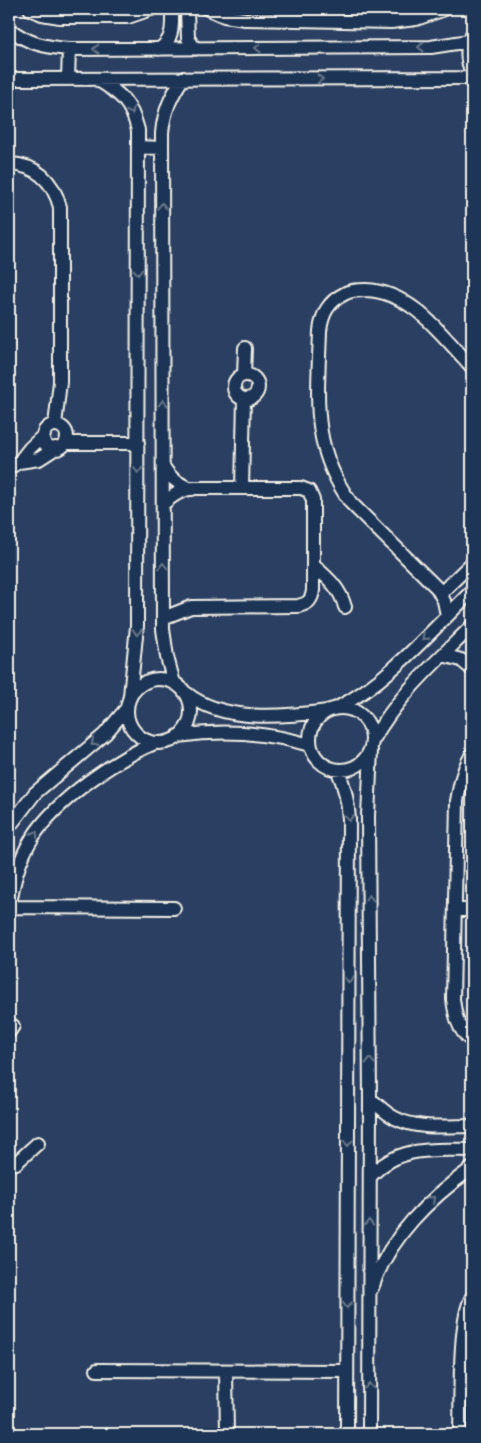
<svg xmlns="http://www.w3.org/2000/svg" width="481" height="1443" font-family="Caveat,sans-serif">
  <rect width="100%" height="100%" fill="#2b3f62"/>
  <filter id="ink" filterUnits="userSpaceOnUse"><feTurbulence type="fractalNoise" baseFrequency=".02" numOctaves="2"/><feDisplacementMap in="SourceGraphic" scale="10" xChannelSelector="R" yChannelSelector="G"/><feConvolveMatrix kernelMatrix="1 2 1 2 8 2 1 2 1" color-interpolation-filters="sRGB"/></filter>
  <g filter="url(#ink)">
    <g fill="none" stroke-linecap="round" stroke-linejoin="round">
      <defs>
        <path id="minor" d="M30 9 42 14 60 17H128L151 9
          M187 9 188 38 195 49
          M208 9 224 16 245 19 391 22 416 19 445 9
          M9 29C29 44 45 47 69 49L431 47 469 41
          M472 34C466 47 466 60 472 72
          M159 49C174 40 172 25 172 9
          M9 79 472 78
          M68 79 69 49
          M96 79C121 93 131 103 138 130L137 626 130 696
          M138 147 162 148
          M9 164C37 165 53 181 60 207V382L55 425
          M234 387a12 12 0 1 1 24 0a12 12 0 1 1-24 0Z
          M244 375 245 348
          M43 437a12 12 0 1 1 24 0a12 12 0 1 1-24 0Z
          M65 443H138
          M19 462 39 459 56 448
          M163 466C170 478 178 484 192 489
          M9 468 19 462 30 448 44 435
          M242 488 244 399
          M163 504C173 495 181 490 194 488H301L309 491 313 500V590C312 600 308 604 298 606L191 607 163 618
          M313 565C328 578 340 588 345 607
          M443 591 472 563
          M447 615 444 601 437 588 351 503C310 446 318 397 320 331 322 314 328 302 344 294 350 290 359 290 366 290 413 292 442 336 472 367
          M443 655 461 660 472 669
          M127 711a32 32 0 1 1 64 0a32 32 0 1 1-64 0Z
          M174 683 167 657 163 629 162 133C164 111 171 96 183 78
          M186 693C223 723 283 717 328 711
          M310 739a31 31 0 1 1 62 0a31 31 0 1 1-62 0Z
          M337 708C388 682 431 631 472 591
          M178 736C224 729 266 732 310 745
          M373 740C398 695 436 662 472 626
          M472 754C463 769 460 784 457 801L453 999C455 1015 458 1031 472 1041
          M338 771C345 787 348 802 349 819L347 1434
          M9 827 35 793 105 734 127 708
          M9 907 174 908
          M456 910H472
          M9 912C16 849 39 819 88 782 110 766 130 753 155 743
          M9 1032 13 1026
          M370 1099C378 1105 386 1114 395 1118 417 1130 448 1126 472 1126
          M9 1164 16 1163 38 1143
          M370 1177C398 1145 434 1150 472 1150
          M372 1288C389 1237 429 1199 472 1168
          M97 1370 347 1371
          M226 1371 227 1434
          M369 1434 370 1099 368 816 371 750
          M460 1434C461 1404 458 1320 472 1297"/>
      </defs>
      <!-- minor casing -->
      <use href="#minor" stroke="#f4f1e8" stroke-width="16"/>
      <!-- minor -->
      <use href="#minor" stroke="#1d3557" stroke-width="12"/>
    </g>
    <!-- one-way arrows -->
    <defs><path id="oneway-chevron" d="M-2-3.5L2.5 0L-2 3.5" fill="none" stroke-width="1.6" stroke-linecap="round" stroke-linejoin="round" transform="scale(1.25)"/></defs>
    <g stroke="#68778a">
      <use href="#oneway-chevron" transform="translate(421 47) rotate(180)"/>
      <use href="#oneway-chevron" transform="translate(258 48) rotate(180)"/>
      <use href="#oneway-chevron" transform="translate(96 49) rotate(180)"/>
      <use href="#oneway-chevron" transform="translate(320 79)"/>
      <use href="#oneway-chevron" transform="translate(131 111) rotate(64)"/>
      <use href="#oneway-chevron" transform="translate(162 206) rotate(-90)"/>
      <use href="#oneway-chevron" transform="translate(138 272) rotate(90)"/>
      <use href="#oneway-chevron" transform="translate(163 403) rotate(-90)"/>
      <use href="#oneway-chevron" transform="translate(138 470) rotate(90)"/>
      <use href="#oneway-chevron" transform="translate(163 566) rotate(-90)"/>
      <use href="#oneway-chevron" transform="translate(137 632) rotate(92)"/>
      <use href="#oneway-chevron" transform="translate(425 637) rotate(136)"/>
      <use href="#oneway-chevron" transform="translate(94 743) rotate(140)"/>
      <use href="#oneway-chevron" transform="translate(349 818) rotate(88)"/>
      <use href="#oneway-chevron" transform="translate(35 834) rotate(-57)"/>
      <use href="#oneway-chevron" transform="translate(369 898) rotate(-90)"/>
      <use href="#oneway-chevron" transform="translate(349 980) rotate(90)"/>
      <use href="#oneway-chevron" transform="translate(370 1061) rotate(-90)"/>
      <use href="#oneway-chevron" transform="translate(348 1143) rotate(90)"/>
      <use href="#oneway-chevron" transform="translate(432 1199) rotate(-42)"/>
      <use href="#oneway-chevron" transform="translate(369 1223) rotate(-89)"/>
      <use href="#oneway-chevron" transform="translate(347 1305) rotate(90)"/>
      <use href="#oneway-chevron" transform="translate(369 1386) rotate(-90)"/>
    </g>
  </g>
  <!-- margin -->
  <rect width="481" height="1443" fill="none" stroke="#1d3557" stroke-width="30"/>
  <rect x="15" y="15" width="451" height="1413" fill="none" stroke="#f4f1e8" stroke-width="2" filter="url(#ink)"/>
</svg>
